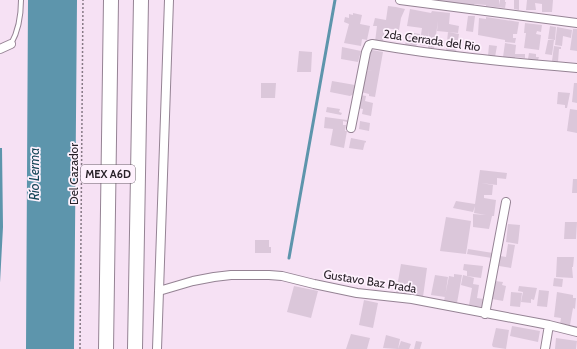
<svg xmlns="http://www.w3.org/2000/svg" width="577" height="349" font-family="Cabin,sans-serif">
  <rect width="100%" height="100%" fill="#f6e1f4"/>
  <!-- water -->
  <path fill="#5d95ac" d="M28 0H77L74 349H26Z
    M0 148H2L3 227 0 283Z"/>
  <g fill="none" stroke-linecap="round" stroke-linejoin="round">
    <!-- stream -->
    <path stroke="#5d95ac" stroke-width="3" d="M289 258 335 0"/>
  </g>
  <!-- building -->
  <path fill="#dbc7da" d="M440 0H486V5L474 4V5L453 3 440 1Z
    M486 0H499V5L500 0H505V2H506L505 8 486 6Z
    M514 0H519V10L514 9Z
    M527 0H553L552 12H542V4L535 3 536 10H526Z
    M388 6 396 7 395 15 396 7 405 9 401 18 399 30 385 28 383 43 375 42 377 26H373L375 18 386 20Z
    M410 9 431 13 432 11 450 13 449 24 459 26 458 33 437 31 438 21 434 49 428 48 429 31 427 46 420 45V43H417L416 47 405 45 408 32 420 34 419 41H420L422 28 407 26Z
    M353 13 362 15 360 24 370 26 367 40 362 39 361 46 344 43 349 24 344 22 345 17 349 18V14L353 15Z
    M468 16H475L473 32 466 31Z
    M486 17 519 22 517 34H513V38H516L515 43 505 42V40L478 35 479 18 486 19Z
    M525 23 542 25 541 32 537 31 536 34 541 35 539 50 524 48 526 33H524Z
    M550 26 556 27 555 40 548 39Z
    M557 27 572 30 571 38 563 36 562 46 555 45Z
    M573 29H577V51L570 50Z
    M448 32 459 34 456 52 446 51Z
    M548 40H554L552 55 545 54Z
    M505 43 516 45 515 54H525V58L515 57V59L503 57Z
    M489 45 497 46 495 57 488 56Z
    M554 46 561 47V49H559L558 62 552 61Z
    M342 47 361 51 358 62 341 59Z
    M372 50 383 52 375 97 369 96V94L361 92 364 70 373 71 366 70 369 51Z
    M299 51 312 52 311 72H297Z
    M529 53 536 54V57H539L538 60 528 59Z
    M332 81 355 85 354 94 350 96 330 92Z
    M261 83H276L275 98H261Z
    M574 83H577V103L572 102Z
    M558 92 570 93 567 108H565V105L557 104Z
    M360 95 366 96 365 101 373 103 371 116 362 114 363 109 357 108Z
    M327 107 340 109 339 112 342 113 341 115 326 112Z
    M570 109 577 110V133L567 131Z
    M325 117 347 120V122L343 121V125H346L345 131H347L344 148 330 145 333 129 324 128Z
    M360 121 370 123 369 131 359 129Z
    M351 138 366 141V143L365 142 363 150 349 148Z
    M480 170 507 173 506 179 497 178V185L481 183 493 185 492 195H484V198L496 200 494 216H492L489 229 473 227V214L486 215 474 213 475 206 473 212 453 208 456 201 475 204Z
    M573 179H577V193H572Z
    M446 217 471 221 466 254 440 251Z
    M565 222H577L576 239H564Z
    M508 224 520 225 518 244 506 242Z
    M255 240H269V247H271V253H255Z
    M508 244 515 245 511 268 499 266 500 256 506 257Z
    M468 249 493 253 492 258 467 254Z
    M557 257H574L573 267H572L573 278 556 277Z
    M401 264 427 268 423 297 396 293Z
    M464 264 483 266 481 278 467 276V271L463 270Z
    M454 274 462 275 457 303 444 301 449 276 454 277Z
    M435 275 448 277 445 297 431 295Z
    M463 275 474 278 473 284 479 285 477 298 484 299 483 307 469 305 472 288 461 285Z
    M554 278 563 279 562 287 553 286Z
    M495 281 503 282 502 285 506 286 503 301 492 299Z
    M294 286 318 291 311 318 287 312Z
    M519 286 537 288 534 300 531 299V303L521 302 523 292 518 291Z
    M539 290 549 291 547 307 537 306Z
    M511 292 522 293 520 307 510 306Z
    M557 292 573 295V298H576L575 309 573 308 570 325 560 324 561 318 554 317Z
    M364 300 378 303 373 328 359 325Z
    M512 326 540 331 538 342 510 336Z
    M496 328 509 330 506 349 493 347 492 345Z
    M351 334 370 338 367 349H346Z
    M386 335 400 339 398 349 383 348Z
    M556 338 577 341 576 349H555Z
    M401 341 411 344 409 349H398Z
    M416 341 422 342 420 349H414Z"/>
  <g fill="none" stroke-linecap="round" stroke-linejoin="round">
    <defs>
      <path id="lane" d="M11 44C19 30 21 16 21 0"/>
      <path id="street" d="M400 0 577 23
        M0 49 11 44
        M351 128 366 52 369 45 372 44C440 56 508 62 577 68
        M159 291 193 281 214 277 231 275H269L282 276 314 284 357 293 412 299 549 325 577 332
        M485 314 506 202
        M157 349 169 0
        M545 349 549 325"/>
      <path id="highway" d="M106 349 111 0
        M135 349 141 0"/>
    </defs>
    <!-- lane casing -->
    <use href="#lane" stroke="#958394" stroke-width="6"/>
    <!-- street casing -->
    <use href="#street" stroke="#958394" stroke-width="10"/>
    <!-- highway casing -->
    <use href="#highway" stroke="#958394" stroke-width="16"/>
    <!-- path -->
    <path stroke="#867985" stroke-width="1.5" stroke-dasharray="2 2" stroke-linecap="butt" d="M80 349 83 0"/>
    <!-- lane -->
    <use href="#lane" stroke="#fff" stroke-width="4"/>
    <!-- street -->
    <use href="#street" stroke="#fff" stroke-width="8"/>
    <!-- highway -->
    <use href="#highway" stroke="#fff" stroke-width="14"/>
  </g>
  <g text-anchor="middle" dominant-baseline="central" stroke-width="3.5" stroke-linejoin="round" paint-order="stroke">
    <!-- shield labels -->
    <rect fill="#fef1fd" stroke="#696069" stroke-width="1" x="81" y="165" width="54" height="18" rx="3"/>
    <g font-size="11" font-weight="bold" fill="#292229">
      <text x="108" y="174">MEX A6D</text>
    </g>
    <!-- street labels -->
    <g font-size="12" fill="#292229" stroke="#fef1fd">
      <text transform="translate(432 40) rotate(8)">2da Cerrada del Rio</text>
      <text transform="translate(73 174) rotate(-90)">Del Cazador</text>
      <text transform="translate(370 281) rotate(9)">Gustavo Baz Prada</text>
    </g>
    <!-- water labels -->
    <g font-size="13" font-style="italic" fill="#164658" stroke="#fef1fd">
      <text transform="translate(34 174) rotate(-90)">Río Lerma</text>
    </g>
  </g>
</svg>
